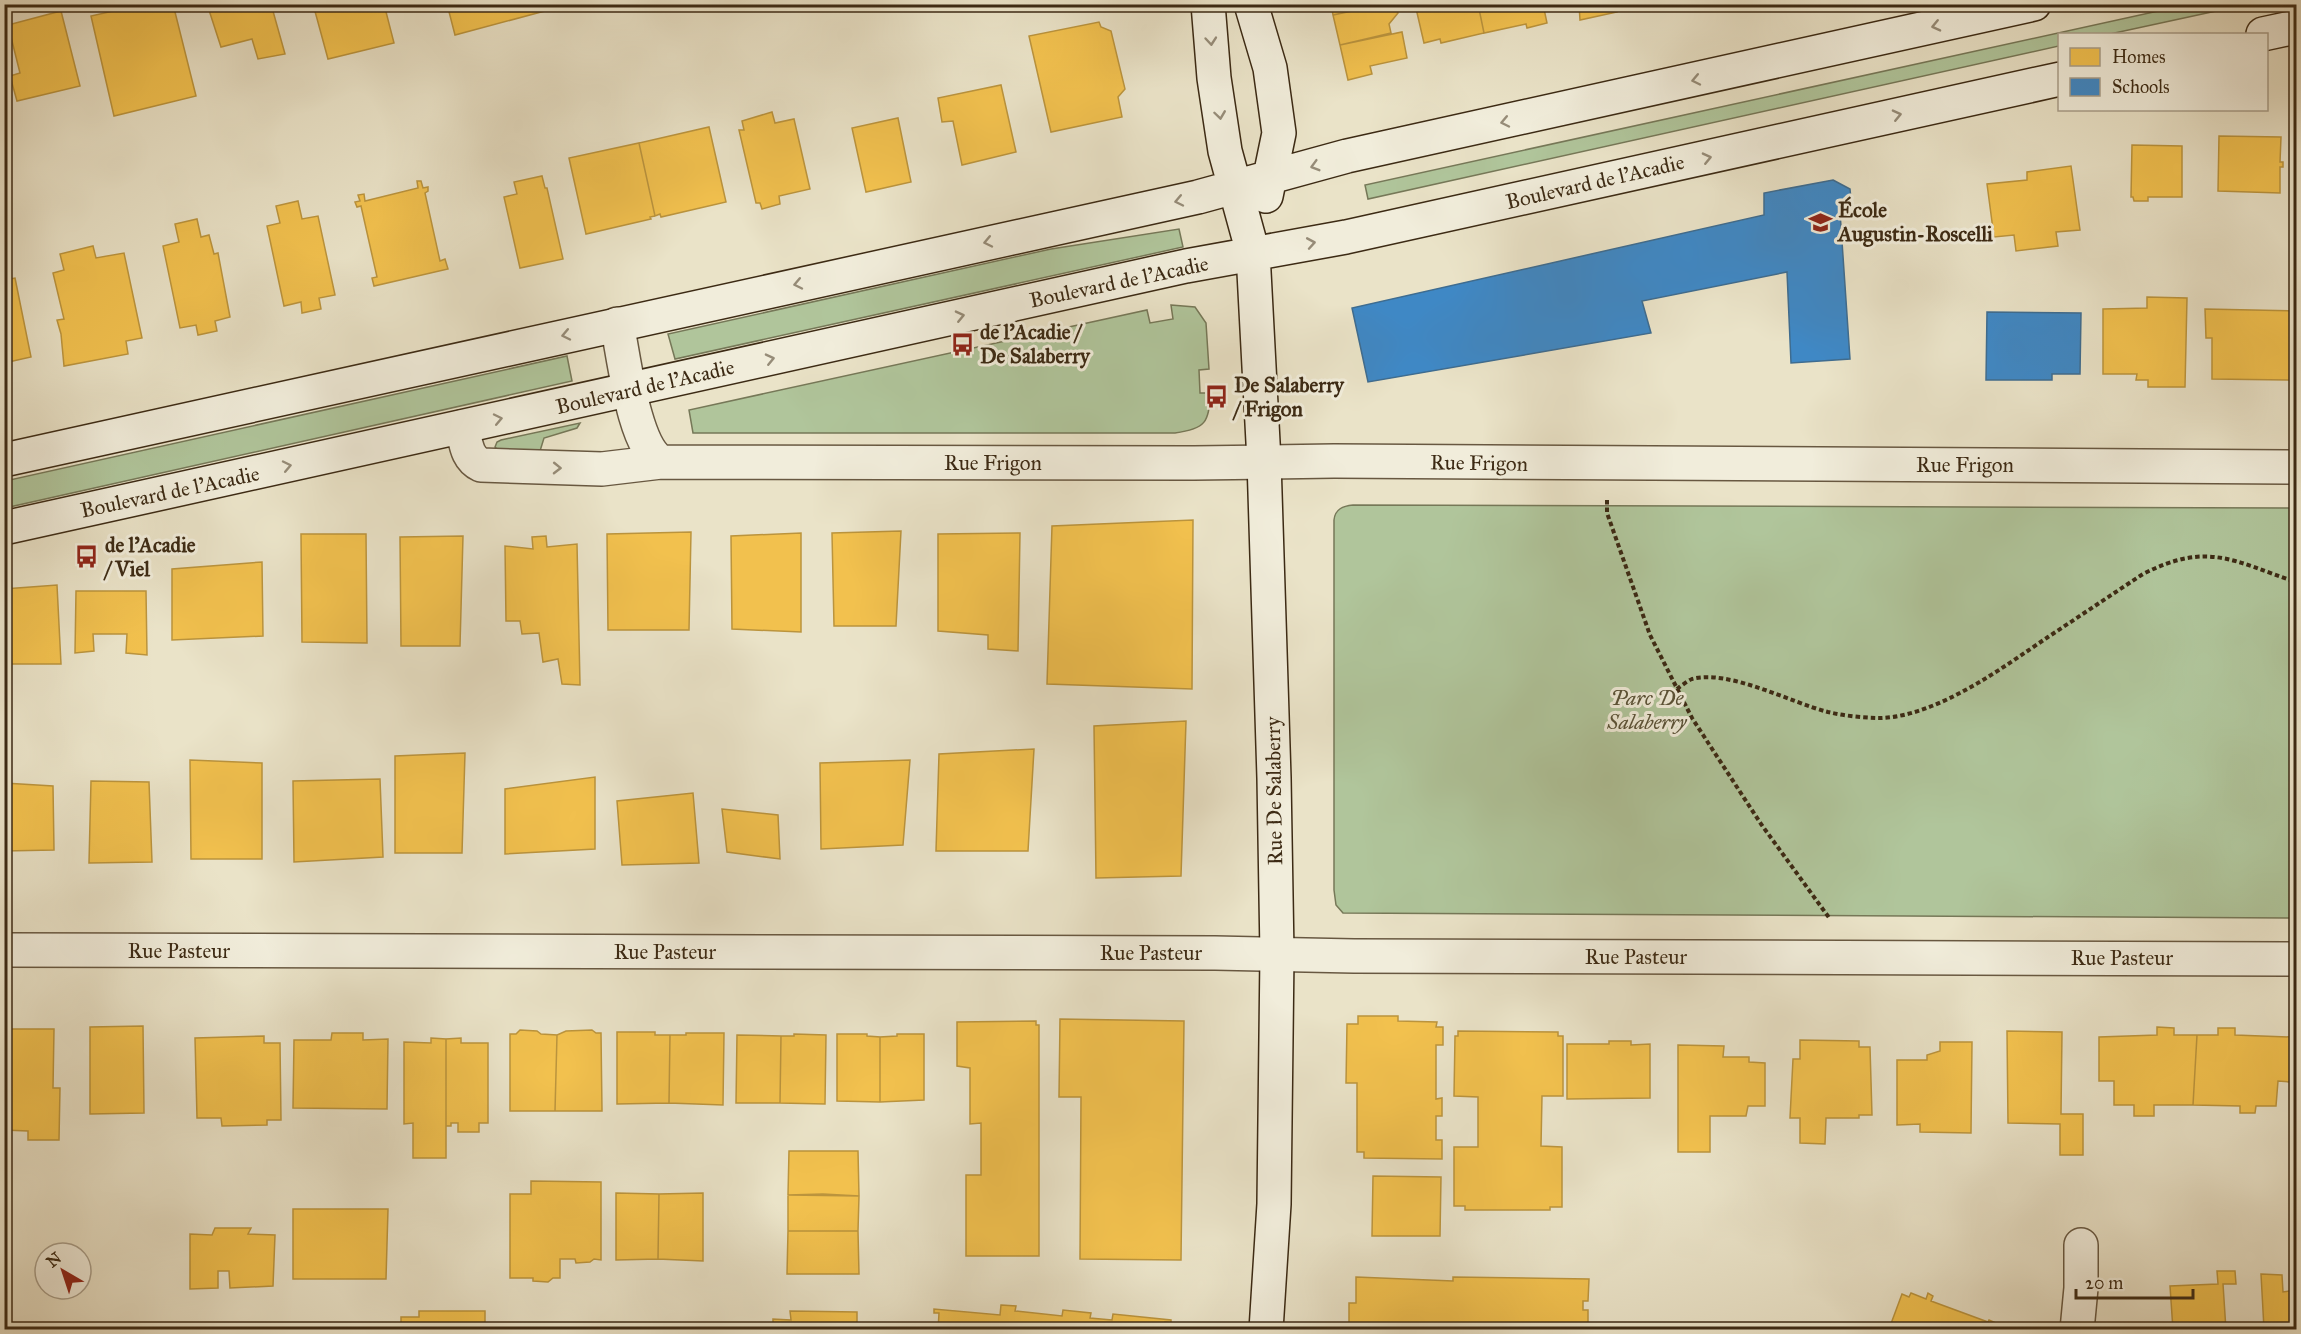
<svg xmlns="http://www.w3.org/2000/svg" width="2301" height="1334" font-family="'IM FELL Great Primer',serif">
  <rect width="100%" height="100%" fill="#eae3c8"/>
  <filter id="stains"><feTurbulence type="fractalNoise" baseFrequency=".00333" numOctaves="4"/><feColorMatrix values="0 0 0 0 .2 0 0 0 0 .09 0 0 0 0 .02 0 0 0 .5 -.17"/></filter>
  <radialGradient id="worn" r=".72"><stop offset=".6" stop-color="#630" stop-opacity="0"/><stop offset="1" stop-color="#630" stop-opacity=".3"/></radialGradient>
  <!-- green -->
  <path fill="#b0c59b" stroke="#767858" stroke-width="1.5" d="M2190 4 2244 5 2110 34H2060L2059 46 1368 199 1365 185Z
    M1179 229 1183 247 675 359 668 334 1051 249Z
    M1171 305 1195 307 1206 323 1209 369 1199 370 1200 393H1210C1210 422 1205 429 1175 433H693L689 410 1147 310 1150 323 1173 319Z
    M567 356 572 381 5 508V481Z
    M580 423 577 428 544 438 540 451 498 450 495 447 497 442 501 440Z
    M1353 505 2296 508V918L1343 913 1336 905 1334 890V520C1335 509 1343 506 1353 505Z"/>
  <!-- homes -->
  <path fill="#f2c14e" stroke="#bb943d" stroke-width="1.5" d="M144 4H173L196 96 114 116 91 16Z
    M207 4H271L285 54 258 59 252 39 221 47Z
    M313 4H384L394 43 328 59Z
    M447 4H543L545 11 455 35Z
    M1331 4H1384L1333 15Z
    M1384 4H1396L1398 13 1389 24 1391 33 1340 45 1333 15Z
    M1415 4H1478L1484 33 1441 43 1440 39 1424 43Z
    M1478 4H1543L1547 23 1527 28 1526 24 1484 33Z
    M1579 4H1615L1617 12 1580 20Z
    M61 11 80 86 17 101 10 76 20 73 8 25Z
    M1099 22 1101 27 1111 31 1125 89 1118 97 1122 117 1051 132 1029 36Z
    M1402 32 1407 58 1370 66 1372 74 1348 80 1340 45Z
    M1001 85 1016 152 962 165 953 121 942 122 938 98Z
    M772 112 775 123 794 119 810 189 779 196 780 204 762 209 760 203H756L739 130H744L742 121Z
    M898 118 911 182 866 192 852 128Z
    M709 127 726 202 661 217 660 214 655 216 639 143Z
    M2219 136 2281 137 2280 162H2283V167H2280V193L2218 191Z
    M639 143 655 216 650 217 651 219 586 234 569 158Z
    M2132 145 2182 146V197H2148V201H2134L2133 197H2131Z
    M2071 166 2080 230 2056 232 2058 246 2016 251 2014 235 1994 237 1987 184 2027 180V172Z
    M542 176 545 188H547L563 259 520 268 504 197 517 194 514 182Z
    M417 181H421L423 188 428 187V191L425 193 440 261 445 259 448 269 374 286 372 278 377 277 361 206 357 207 355 202 360 201 358 195 364 194 365 201 418 188Z
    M298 201 302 219 318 216 335 295 319 298 321 309 302 313 301 302 284 306 267 226 280 223 276 206Z
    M197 219 201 237 209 235 214 254 218 253 230 317 215 321 217 331 198 335 196 325 180 328 163 246 179 242 175 224Z
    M93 246 96 258 124 253 142 338 126 341 128 354 64 366 61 334 57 320 64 319 53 273 64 270 60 254Z
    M15 278 31 357 4 363V280Z
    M2147 297 2187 298 2185 387H2148V380H2136L2137 374H2103V309L2147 308Z
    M2205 309 2294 311V380L2212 379V338H2206Z
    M1193 520 1192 689 1047 684 1052 526Z
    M901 531 896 626H834L832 533Z
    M691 532 689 630H608L607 534Z
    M801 533V632L732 629 731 536Z
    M1020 533 1018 651 988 649V635L938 631V534Z
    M301 534H366L367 643 302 642Z
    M463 536 460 646H401L400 537Z
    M546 536 547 547 577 544 580 685 562 684 558 659 543 662 539 633 522 634 520 621H506L505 546 533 549 532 537Z
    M262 562 263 636 172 640V569Z
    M57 585 61 664H4V589Z
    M76 591H146L147 655 126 653 127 634H93L94 651 75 653Z
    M1186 721 1181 876 1096 878 1094 726Z
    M1034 749 1028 851H936L939 754Z
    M465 753 462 853H395V756Z
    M190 760 262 763V859H191Z
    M910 760 903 845 821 849 820 763Z
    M595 777V849L505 854V789Z
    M380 779 383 857 294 862 293 781Z
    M91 781 149 782 152 862 89 863Z
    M4 783 53 786 54 850 4 851Z
    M693 793 699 863 622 865 617 801Z
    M722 809 778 815 780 859 727 852Z
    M1358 1016H1398V1021L1437 1022 1436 1027H1443V1045H1436V1099L1442 1098V1116H1436V1140H1442V1159L1364 1158V1152H1357V1083H1346L1347 1024H1358Z
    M1060 1019 1184 1021 1181 1260 1080 1259 1081 1097H1059Z
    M1036 1021V1025H1039V1256H966V1175H981V1123L970 1124V1068L957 1066V1022Z
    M143 1026 144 1113 90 1114V1027Z
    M2157 1027 2174 1028V1035H2197L2193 1105H2154V1116H2134V1105H2114V1081H2099V1037L2157 1035Z
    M2218 1028H2235V1035L2290 1037V1082L2278 1081 2276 1106H2256L2255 1113H2240V1106L2193 1105 2197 1035H2218Z
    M4 1029H54L53 1088H60L59 1140H28V1131L4 1130Z
    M520 1030 537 1031 541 1034 557 1035 555 1111H510V1034H516Z
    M592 1030 596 1033H601L602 1111H555L557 1035 566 1031Z
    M1458 1031 1558 1032V1036H1563V1096H1542L1541 1146 1562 1147V1207H1550V1210H1465V1206H1454V1147H1478V1097L1454 1096 1455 1036H1458Z
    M2007 1031 2062 1032 2061 1114H2083V1155H2060V1124L2008 1123Z
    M617 1032H655V1035H670L669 1103 617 1104Z
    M332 1033H363V1040L388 1039 387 1109 293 1108 294 1040H331Z
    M686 1033H724L723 1105 669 1103 670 1035H686Z
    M794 1034 826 1035 825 1104 780 1103 781 1036H794Z
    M837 1034H867V1036L880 1037V1102L837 1101Z
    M897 1034H924V1100L880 1102V1037L897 1036Z
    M737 1035 781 1036 780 1103H736Z
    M264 1036V1043H280L281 1120H267V1125L222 1126 221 1118H197L195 1038Z
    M431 1038 446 1039V1158H413V1123L404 1124V1042L431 1043Z
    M461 1038V1043H488V1123H479V1132H458V1123H451V1126H446V1039Z
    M1800 1040 1859 1041V1047H1870L1872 1115H1859V1118H1826L1825 1144 1800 1143V1118H1790L1793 1059H1800Z
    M1609 1041H1631V1045L1650 1044V1098L1567 1099V1044H1609Z
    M1940 1042H1972L1971 1133 1920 1132V1124L1897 1125V1060H1927V1055L1940 1051Z
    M1678 1045 1724 1046 1723 1057H1749V1062L1765 1063V1106H1748L1746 1116H1710V1152H1678Z
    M789 1151H858L859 1196 788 1195Z
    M1373 1176 1441 1177 1440 1236H1372Z
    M531 1181 601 1182V1260L594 1259 590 1262 576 1263 575 1259H560V1278H553L548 1282 533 1281V1278H510V1194H531Z
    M616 1193 659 1194 658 1259 616 1260Z
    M703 1193V1261L658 1259 659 1194Z
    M823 1194 859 1196 858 1231H788V1195Z
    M293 1209H388L386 1279H293Z
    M215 1228H251L248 1234 275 1235 273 1286 230 1288 229 1271H218V1288L190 1289V1234L212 1235Z
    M788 1231H858L859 1274H787Z
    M2217 1271H2235L2236 1284H2223L2226 1330H2173L2170 1286 2218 1284Z
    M2261 1274 2282 1275 2283 1292 2296 1290V1330H2257L2264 1329Z
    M1356 1277 1453 1281V1277L1589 1279 1588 1301H1583V1310H1588V1330H1349V1303H1356Z
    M1911 1293 1926 1299 1928 1293 1933 1296 1931 1301 1988 1322 1989 1320 1998 1324 1996 1330 1889 1329 1902 1294 1909 1297Z
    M1001 1305 1016 1306 1015 1311 1062 1316 1063 1310 1091 1313 1090 1318 1112 1320 1113 1314 1171 1320V1323L1165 1322 1164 1330H938L939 1313H934V1309L1000 1315Z
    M419 1311H485V1330H401V1317H419Z
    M790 1311 857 1312V1330H773V1319L791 1320Z"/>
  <!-- schools -->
  <path fill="#3f88c5" stroke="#3e6c90" stroke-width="1.5" d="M1833 180 1850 189 1852 211 1840 212 1850 359 1791 363 1787 272 1642 301 1651 333 1368 382 1352 308 1764 215V193Z
    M1987 312 2081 313 2080 374H2052V380H1986Z"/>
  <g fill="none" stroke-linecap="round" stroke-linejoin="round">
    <defs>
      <path id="minor" d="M617 324C624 356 633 445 661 462
        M462 427C466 442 466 458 481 465L602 469 661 462 1194 463 1334 461 2296 467
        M4 950 1215 953 1354 956 2296 959
        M2077 1330 2081 1288V1245"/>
      <path id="secondary" d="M1208 4 1214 78 1225 151 1253 253 1264 461 1274 778 1277 954 1274 1204 1266 1330
        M1251 4 1270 68 1279 133 1266 196
        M2263 34 2296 27
        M4 460 1198 197 1347 156 2034 4
        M4 528 1186 266 1346 237 2060 79"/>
    </defs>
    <!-- minor casing -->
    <use href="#minor" stroke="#685841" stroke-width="36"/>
    <!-- secondary casing -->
    <use href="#secondary" stroke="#3c2a14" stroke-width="36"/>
    <!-- path -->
    <path stroke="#3c2a14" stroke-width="4" stroke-dasharray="4.5 3" stroke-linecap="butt" d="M1607 500V513L1650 635 1692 718 1761 824 1830 919
      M1677 689C1681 686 1687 681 1692 679 1729 669 1792 703 1828 712 1845 716 1865 718 1882 718 1939 715 2002 668 2048 637 2080 616 2111 595 2143 574 2208 541 2233 561 2296 582"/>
    <!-- minor -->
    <use href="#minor" stroke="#f1eddb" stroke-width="33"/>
    <!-- secondary -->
    <use href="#secondary" stroke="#f1eddb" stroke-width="33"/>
  </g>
  <!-- one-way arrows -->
  <defs><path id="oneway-chevron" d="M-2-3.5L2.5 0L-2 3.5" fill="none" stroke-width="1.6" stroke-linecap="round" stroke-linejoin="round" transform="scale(1.5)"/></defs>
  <g stroke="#968c78">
    <use href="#oneway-chevron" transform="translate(1936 26) rotate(167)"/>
    <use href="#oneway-chevron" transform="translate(1211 41) rotate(85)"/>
    <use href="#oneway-chevron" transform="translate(1696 80) rotate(168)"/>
    <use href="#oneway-chevron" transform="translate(1220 115) rotate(82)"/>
    <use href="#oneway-chevron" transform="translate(1897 115) rotate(-13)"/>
    <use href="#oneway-chevron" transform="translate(1505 122) rotate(168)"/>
    <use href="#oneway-chevron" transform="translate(1707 158) rotate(-13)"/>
    <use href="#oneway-chevron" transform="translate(1315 166) rotate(164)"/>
    <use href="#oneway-chevron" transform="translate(1179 201) rotate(168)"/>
    <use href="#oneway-chevron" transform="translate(988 242) rotate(168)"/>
    <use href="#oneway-chevron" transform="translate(1311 243) rotate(-10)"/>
    <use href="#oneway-chevron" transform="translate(798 284) rotate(168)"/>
    <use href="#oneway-chevron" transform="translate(960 316) rotate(-13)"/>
    <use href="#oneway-chevron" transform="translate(566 335) rotate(168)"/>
    <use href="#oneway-chevron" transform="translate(770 359) rotate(-13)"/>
    <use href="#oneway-chevron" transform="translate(498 419) rotate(-12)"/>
    <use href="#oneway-chevron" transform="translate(287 466) rotate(-12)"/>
    <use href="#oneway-chevron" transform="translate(557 468) rotate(1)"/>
  </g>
  <!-- icons -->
  <defs>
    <symbol id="school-bare" viewBox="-9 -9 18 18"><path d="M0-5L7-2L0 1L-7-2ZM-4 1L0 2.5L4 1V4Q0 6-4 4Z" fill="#8f2418" stroke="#f1eddb" stroke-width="2.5" paint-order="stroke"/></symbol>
    <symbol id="bus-bare" viewBox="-9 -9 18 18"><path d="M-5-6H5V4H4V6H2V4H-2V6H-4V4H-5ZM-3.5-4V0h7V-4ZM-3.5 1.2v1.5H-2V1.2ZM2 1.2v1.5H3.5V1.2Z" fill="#8f2418" stroke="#f1eddb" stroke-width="2.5" paint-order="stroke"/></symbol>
  </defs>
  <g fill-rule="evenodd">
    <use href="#school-bare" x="1804" y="206" width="33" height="33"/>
    <use href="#bus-bare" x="946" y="328" width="33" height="33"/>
    <use href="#bus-bare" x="1200" y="380" width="33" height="33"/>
    <use href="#bus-bare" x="70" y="540" width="33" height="33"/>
  </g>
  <g text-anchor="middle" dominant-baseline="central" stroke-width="6" stroke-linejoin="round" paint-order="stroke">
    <!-- street labels -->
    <g font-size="21" fill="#3c2a14" stroke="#f1eddb">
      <text transform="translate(1595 182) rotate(-13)">Boulevard de l'Acadie</text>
      <text transform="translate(1119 282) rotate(-12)">Boulevard de l'Acadie</text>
      <text transform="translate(645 387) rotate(-13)">Boulevard de l'Acadie</text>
      <text x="993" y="463">Rue Frigon</text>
      <text transform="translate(1479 463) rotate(1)">Rue Frigon</text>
      <text x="1965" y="465">Rue Frigon</text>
      <text transform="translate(170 492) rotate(-12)">Boulevard de l'Acadie</text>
      <text transform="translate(1274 791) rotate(-91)">Rue De Salaberry</text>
      <text x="179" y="951">Rue Pasteur</text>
      <text x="665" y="952">Rue Pasteur</text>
      <text x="1151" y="953">Rue Pasteur</text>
      <text x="1636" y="957">Rue Pasteur</text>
      <text x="2122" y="958">Rue Pasteur</text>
    </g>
    <!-- poi labels -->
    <g font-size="21" font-weight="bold" fill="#3c2a14" stroke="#f1eddb" text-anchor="start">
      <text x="1838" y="210">École<tspan x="1838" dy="24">Augustin-Roscelli</tspan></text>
      <text x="980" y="332">de l'Acadie /<tspan x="980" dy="24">De Salaberry</tspan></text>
      <text x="1234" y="385">De Salaberry<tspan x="1234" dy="24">/ Frigon</tspan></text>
      <text x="105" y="545">de l'Acadie<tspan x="105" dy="24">/ Viel</tspan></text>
    </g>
    <!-- park labels -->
    <g font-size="21" font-style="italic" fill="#595136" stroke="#f1eddb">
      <text x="1647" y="698">Parc De<tspan x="1647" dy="24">Salaberry</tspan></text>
    </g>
  </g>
  <!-- margin -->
  <rect width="2301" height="1334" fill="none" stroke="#eae3c8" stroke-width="24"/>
  <rect x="6" y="6" width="2289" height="1322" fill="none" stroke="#3c2a14" stroke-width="3"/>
  <rect x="12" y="12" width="2277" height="1310" fill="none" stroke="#3c2a14" stroke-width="1.5"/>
  <!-- legend -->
  <rect x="2058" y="33" width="210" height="78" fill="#f1eddb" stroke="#a99f8b" stroke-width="1.5"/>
  <rect x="2070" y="48" width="30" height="18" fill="#f2c14e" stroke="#a99f8b" stroke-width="1.5"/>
  <text x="2112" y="63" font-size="18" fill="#3c2a14">Homes</text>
  <rect x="2070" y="78" width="30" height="18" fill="#3f88c5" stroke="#a99f8b" stroke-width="1.5"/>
  <text x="2112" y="93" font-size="18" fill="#3c2a14">Schools</text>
  <!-- north arrow -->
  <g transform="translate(63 1271) rotate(321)"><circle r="28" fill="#f1eddb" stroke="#a99f8b" stroke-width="1.5"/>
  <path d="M0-4.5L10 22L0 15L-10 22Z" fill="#8f2418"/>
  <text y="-9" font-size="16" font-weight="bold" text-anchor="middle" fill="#3c2a14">N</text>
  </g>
  <!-- scale -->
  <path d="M2076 1289v9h117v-9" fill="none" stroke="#3c2a14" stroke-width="3"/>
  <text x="2085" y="1289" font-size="18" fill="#3c2a14" stroke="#f1eddb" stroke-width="4.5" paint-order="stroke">20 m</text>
  <rect width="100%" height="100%" filter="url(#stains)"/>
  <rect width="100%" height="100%" fill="url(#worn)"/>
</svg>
